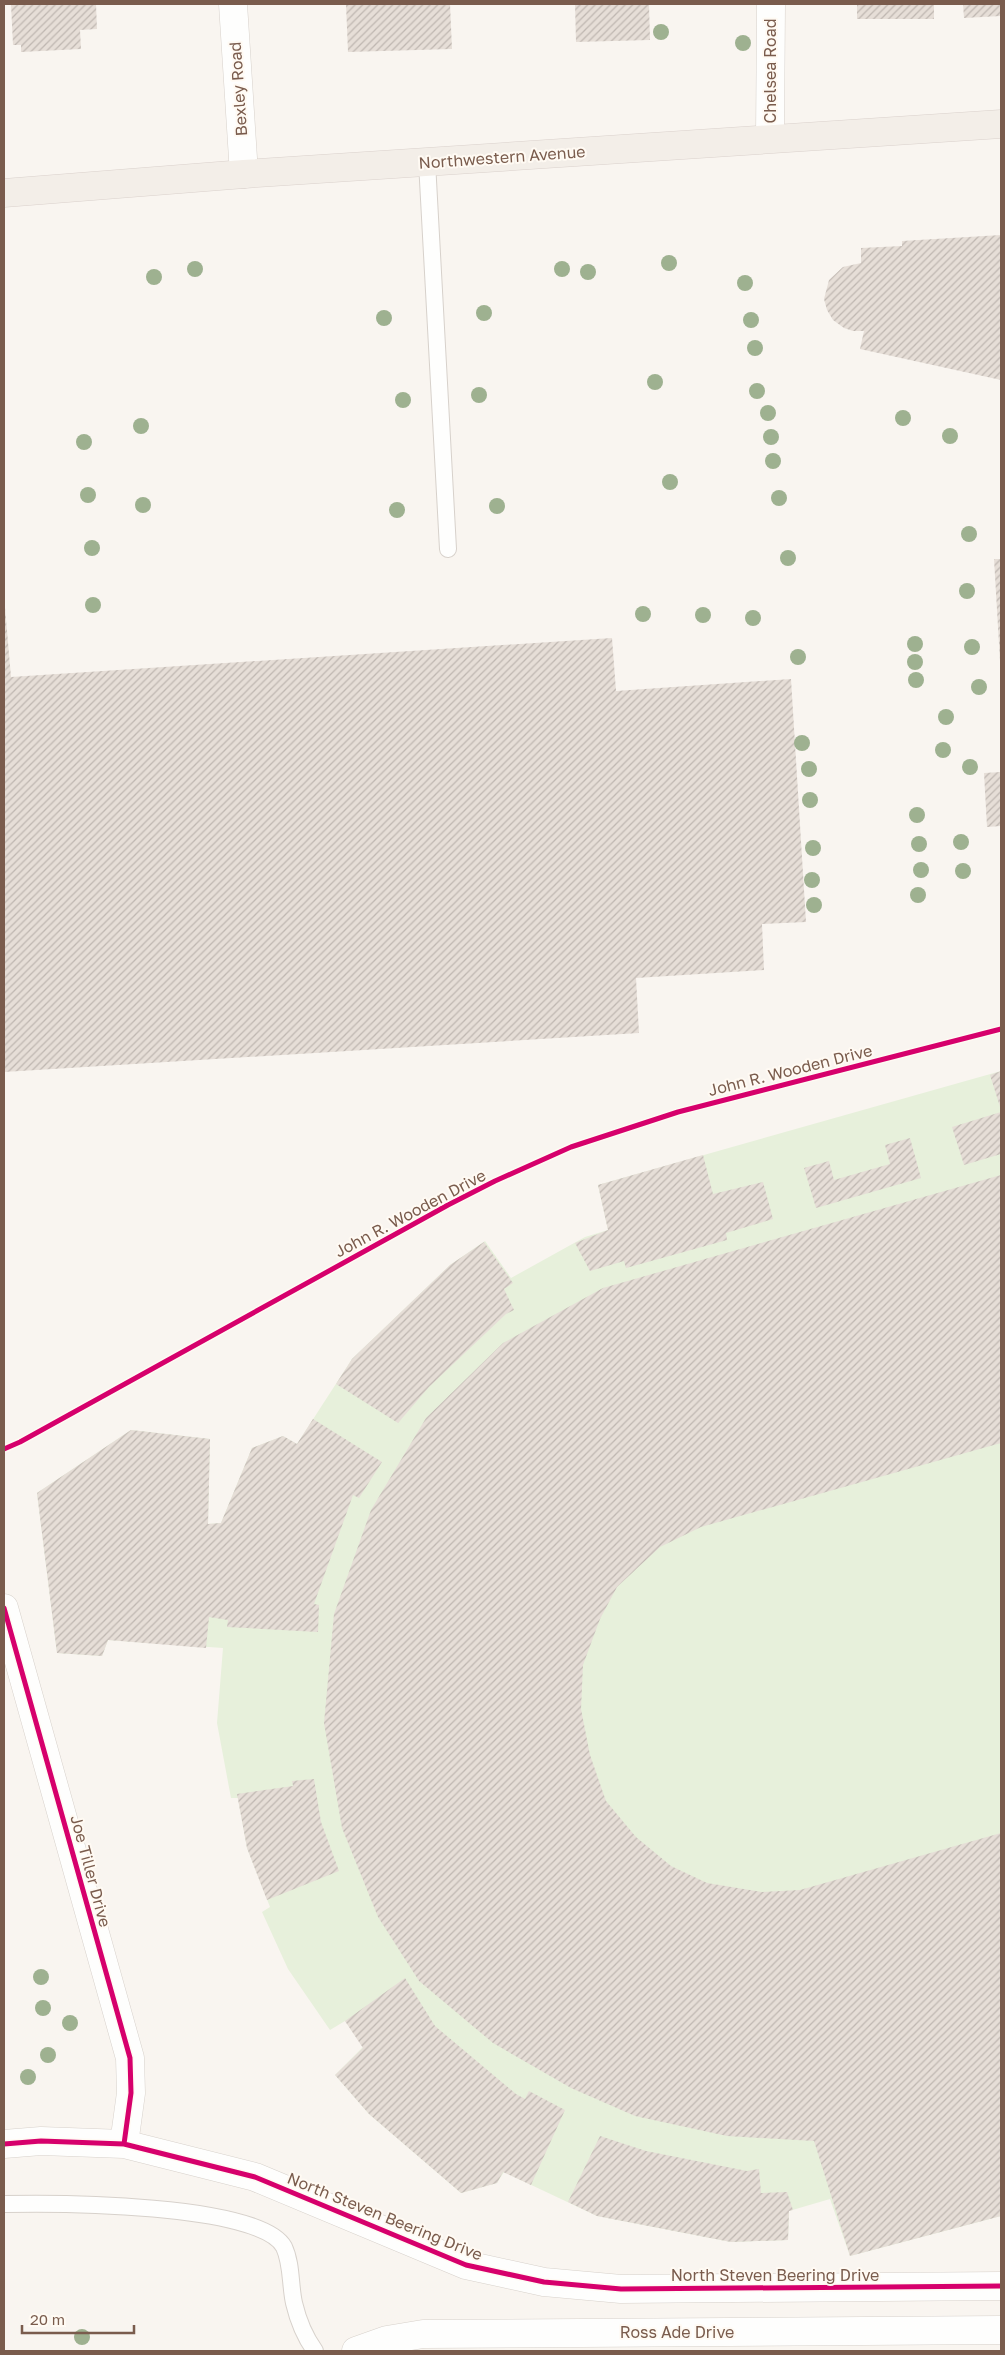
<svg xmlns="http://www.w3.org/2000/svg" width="1005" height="2355" font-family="'Golos Text',sans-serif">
  <defs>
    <pattern id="building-hatch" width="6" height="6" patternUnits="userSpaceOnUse" patternTransform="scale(1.25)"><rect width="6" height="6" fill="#e6ded7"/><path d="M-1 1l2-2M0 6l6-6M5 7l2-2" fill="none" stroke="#bfb7b1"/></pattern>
  </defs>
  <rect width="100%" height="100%" fill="#f9f5f0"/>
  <!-- garden -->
  <path fill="#e7f0db" d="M1001 1071V2216L850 2256 830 2199 789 2211 788 2240 731 2242 597 2216 504 2172 497 2183 461 2193 369 2114 335 2075 363 2047 345 2021 330 2030 288 1969 262 1912 270 1907 247 1848 238 1798H231L217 1723 223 1648 108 1640 102 1656 57 1653 37 1493 131 1430 210 1439 208 1524 221 1523 252 1448 283 1436 297 1444 352 1359 450 1265 485 1241 511 1278 585 1237 608 1230 598 1185Z"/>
  <!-- building -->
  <path fill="url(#building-hatch)" d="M11 4H96L97 29 80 30 81 49 21 52V45H13Z
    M346 4H450L452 49 348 52Z
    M575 4H649L650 40 576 42Z
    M857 4H934V19H857Z
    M963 4H1001V16L964 18Z
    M1001 235V380L860 349 864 331H853L844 328 833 320 827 310 824 299 829 280 843 267 861 263V248L902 246V241Z
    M994 559H1001V661H1000Z
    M4 596 11 677 612 638 616 691 791 679 806 922 762 924 764 970 636 978 639 1033 4 1072Z
    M1001 772V826L987 827 984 773Z
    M1001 1071V1110L990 1075Z
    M1001 1112V1154L964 1165 952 1127Z
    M910 1138 921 1178 816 1208 804 1168 829 1161 834 1180 890 1164 885 1145Z
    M703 1155 713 1194 763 1182 773 1219 726 1233 727 1240 626 1268 624 1261 590 1271 575 1243 608 1230 598 1185Z
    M1001 1175V1443L701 1527 660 1547 617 1587 600 1619 583 1665 581 1709 590 1755 606 1801 636 1837 671 1866 707 1883 762 1892 800 1890 1001 1833V2216L850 2256 814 2141 727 2136 635 2116 571 2088 493 2043 419 1981 378 1917 342 1828 324 1723 334 1614 371 1510 426 1418 503 1343 603 1288Z
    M484 1242 513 1283 504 1289 514 1310 506 1314 429 1387 398 1423 336 1384 352 1359 450 1265Z
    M313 1419 382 1462 359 1498 353 1495 314 1604 319 1605 318 1632 227 1627 228 1620 209 1617 206 1648 108 1640 102 1656 57 1653 37 1493 131 1430 210 1439 208 1524 221 1523 252 1448 283 1436 297 1444Z
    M314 1779 321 1822 339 1871 267 1900 247 1848 237 1794 293 1786 292 1781Z
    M405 1978 435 2026 516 2094 525 2099 529 2091 565 2110 531 2185 503 2172 497 2183 461 2193 369 2114 335 2075 363 2048 345 2021Z
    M600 2136 646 2151 747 2171 759 2169 761 2193 787 2192 793 2210 789 2211 788 2240 731 2242 597 2216 568 2202Z"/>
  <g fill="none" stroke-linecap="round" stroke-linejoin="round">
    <defs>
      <path id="service" d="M427 162 448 549
        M4 2204C52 2203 261 2203 284 2247 292 2264 290 2285 294 2303 298 2320 305 2337 315 2351"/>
      <path id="minor" d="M233 4 244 174
        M770 138 771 4
        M4 1608 130 2058 131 2093 124 2144
        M4 2144 41 2141 124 2144 255 2177 466 2265 544 2282 621 2289 1001 2286
        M356 2351 387 2340 423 2334 1001 2330"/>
      <path id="primary" d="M4 193 244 174 1001 124"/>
    </defs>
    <!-- service casing -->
    <use href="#service" stroke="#d7d1cb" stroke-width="18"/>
    <!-- minor casing -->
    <use href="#minor" stroke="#d7d1cb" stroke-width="29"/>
    <!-- primary casing -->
    <use href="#primary" stroke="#dad1cc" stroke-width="29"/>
    <!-- service -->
    <use href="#service" stroke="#fefefd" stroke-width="16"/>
    <!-- minor -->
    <use href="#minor" stroke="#fefefd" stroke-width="28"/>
    <!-- primary -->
    <use href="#primary" stroke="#f3eee8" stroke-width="28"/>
    <defs>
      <path id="cycleway" d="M4 1449 20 1442 448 1205 495 1181 571 1147 678 1112 1001 1029
        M4 1608 130 2058 131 2093 124 2144
        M4 2144 41 2141 124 2144 255 2177 466 2265 544 2282 621 2289 1001 2286"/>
    </defs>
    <!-- cycleway casing -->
    <use href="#cycleway" stroke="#fffaf3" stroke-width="8"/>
    <!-- cycleway -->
    <use href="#cycleway" stroke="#d6006c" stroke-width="5"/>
  </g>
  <!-- trees -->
  <g fill="#9eb190">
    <circle cx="661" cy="32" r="8"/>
    <circle cx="743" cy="43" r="8"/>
    <circle cx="669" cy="263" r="8"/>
    <circle cx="195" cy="269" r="8"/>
    <circle cx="562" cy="269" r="8"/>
    <circle cx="588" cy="272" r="8"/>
    <circle cx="154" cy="277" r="8"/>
    <circle cx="745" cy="283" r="8"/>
    <circle cx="484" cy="313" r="8"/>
    <circle cx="384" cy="318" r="8"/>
    <circle cx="751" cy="320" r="8"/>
    <circle cx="755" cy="348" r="8"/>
    <circle cx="655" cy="382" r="8"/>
    <circle cx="757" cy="391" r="8"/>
    <circle cx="479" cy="395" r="8"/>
    <circle cx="403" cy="400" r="8"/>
    <circle cx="768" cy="413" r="8"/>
    <circle cx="903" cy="418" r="8"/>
    <circle cx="141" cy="426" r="8"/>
    <circle cx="950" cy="436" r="8"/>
    <circle cx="771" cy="437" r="8"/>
    <circle cx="84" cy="442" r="8"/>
    <circle cx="773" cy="461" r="8"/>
    <circle cx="670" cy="482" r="8"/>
    <circle cx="88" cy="495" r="8"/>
    <circle cx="779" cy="498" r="8"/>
    <circle cx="143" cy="505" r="8"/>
    <circle cx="497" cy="506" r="8"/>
    <circle cx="397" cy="510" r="8"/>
    <circle cx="969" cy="534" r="8"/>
    <circle cx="92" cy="548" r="8"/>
    <circle cx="788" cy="558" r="8"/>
    <circle cx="967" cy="591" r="8"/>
    <circle cx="93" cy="605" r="8"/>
    <circle cx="643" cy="614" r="8"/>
    <circle cx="703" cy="615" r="8"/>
    <circle cx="753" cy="618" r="8"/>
    <circle cx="915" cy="644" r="8"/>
    <circle cx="972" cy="647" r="8"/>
    <circle cx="798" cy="657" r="8"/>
    <circle cx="915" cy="662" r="8"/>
    <circle cx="916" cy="680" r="8"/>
    <circle cx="979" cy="687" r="8"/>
    <circle cx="946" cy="717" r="8"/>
    <circle cx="802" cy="743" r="8"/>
    <circle cx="943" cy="750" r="8"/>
    <circle cx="970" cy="767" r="8"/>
    <circle cx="809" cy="769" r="8"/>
    <circle cx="810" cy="800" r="8"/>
    <circle cx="917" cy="815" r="8"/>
    <circle cx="961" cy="842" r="8"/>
    <circle cx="919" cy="844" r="8"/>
    <circle cx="813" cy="848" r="8"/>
    <circle cx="921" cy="870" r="8"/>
    <circle cx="963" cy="871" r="8"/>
    <circle cx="812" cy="880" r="8"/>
    <circle cx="918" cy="895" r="8"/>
    <circle cx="814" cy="905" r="8"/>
    <circle cx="41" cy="1977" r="8"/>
    <circle cx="43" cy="2008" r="8"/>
    <circle cx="70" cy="2023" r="8"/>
    <circle cx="48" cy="2055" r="8"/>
    <circle cx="28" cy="2077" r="8"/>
    <circle cx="82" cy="2337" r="8"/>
  </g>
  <g text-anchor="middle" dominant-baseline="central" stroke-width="4" stroke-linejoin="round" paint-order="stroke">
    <!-- street labels -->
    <g font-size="16" fill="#7a5c4d" stroke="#fffaf3">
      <text transform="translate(770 71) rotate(-90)">Chelsea Road</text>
      <text transform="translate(238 89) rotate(-94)">Bexley Road</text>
      <text transform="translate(502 157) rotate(-4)">Northwestern Avenue</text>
      <text transform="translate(790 1070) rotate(-14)">John R. Wooden Drive</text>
      <text transform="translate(410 1213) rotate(-28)">John R. Wooden Drive</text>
      <text transform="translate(91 1871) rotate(75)">Joe Tiller Drive</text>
      <text transform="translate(385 2216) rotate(22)">North Steven Beering Drive</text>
      <text x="775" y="2275">North Steven Beering Drive</text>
      <text x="677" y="2332">Ross Ade Drive</text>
    </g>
  </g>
  <!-- border -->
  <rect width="1005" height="2355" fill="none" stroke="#7a5c4d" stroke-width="10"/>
  <!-- scale -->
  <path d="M22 2325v8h112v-8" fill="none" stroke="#7a5c4d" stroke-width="2.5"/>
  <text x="30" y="2325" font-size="15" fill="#7a5c4d" stroke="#fffaf3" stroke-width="4" paint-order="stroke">20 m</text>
</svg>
